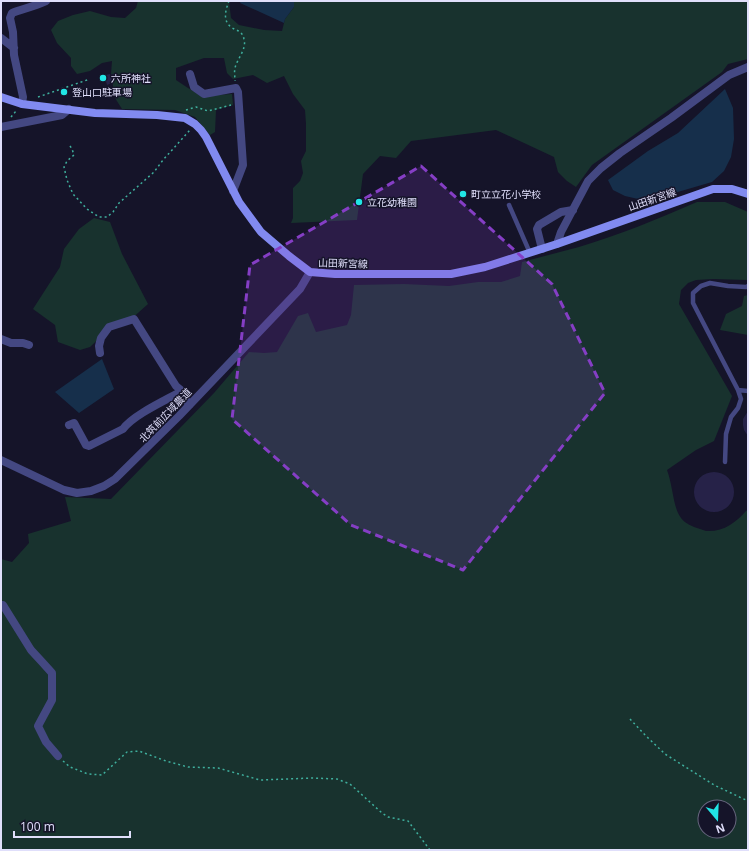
<svg xmlns="http://www.w3.org/2000/svg" width="749" height="851" font-family="'Open Sans','Noto Sans JP',sans-serif">
  <rect width="100%" height="100%" fill="#151429"/>
  <!-- green -->
  <path fill="#18322e" fill-rule="evenodd" d="M138 1H229L231 18 239 25 264 30 282 31 285 19 294 7V1H748V59L728 64 722 72 592 165 576 187 567 181 558 172 554 157 496 130 411 141 396 158 380 156 363 174 357 220 291 223 293 218V188L300 181 303 173 301 161 306 151V124L305 110 293 94 284 76 267 83 253 75 233 79 227 73 224 58H204L176 68V80L188 88 202 96 232 94 233 105 216 110 215 132 210 135 195 117 175 110 122 109 115 98 111 74 112 61 102 63 90 71 77 74 71 66V58L57 43 51 30 58 21 73 15 90 11 111 17 125 18 136 8Z
    M697 202H725L748 212V280L713 279 696 280 688 283 681 290 679 304 732 396 714 441 696 450 667 470C672 483 673 502 678 513 682 521 687 524 694 527 698 528 702 530 706 531 724 532 735 523 746 511L748 510V850H1V559L12 562 29 543 28 534 71 521 65 497 111 499 214 393 249 352 264 353 277 352 298 316 308 313 316 332 347 325 351 315 354 285 404 284 449 286 478 282H501L520 276 522 262C541 257 560 252 579 247 619 235 658 219 697 202ZM705 807H729V831H705Z
    M94 218 110 222 122 254 148 304 129 321 109 329 90 347 80 350 58 342 55 325 33 309 60 267 64 249 79 229Z
    M748 295V335L720 330 726 314 742 306 744 296Z"/>
  <!-- water -->
  <path fill="#162f4b" d="M241 1H294V7L285 19 284 23 240 3Z
    M725 89 733 108 734 139 731 157 724 171 712 182 647 201 625 196 613 190 608 180 648 151 678 133Z
    M102 359 114 389 79 413 55 392Z"/>
  <!-- building -->
  <path fill="#262248" d="M116 73 117 76 113 78 114 82 107 85 105 78 107 77 106 75 110 74V75Z
    M748 411V436L744 430 743 425V419Z
    M694 492a20 20 0 1 1 40 0a20 20 0 1 1-40 0Z"/>
  <g fill="none" stroke-linecap="round" stroke-linejoin="round">
    <!-- path -->
    <path stroke="#3faf9d" stroke-width="1.5" stroke-dasharray="2 3" stroke-linecap="butt" d="M229 1C226 9 222 20 231 27 236 31 242 30 244 39 247 49 237 59 235 68 234 72 235 77 235 81
      M38 97 90 79
      M186 110 196 107 208 111 231 105
      M11 117 16 111
      M70 146 72 149 74 155 67 161 64 167 67 180 73 194 87 209 99 217H107L113 212 119 203 154 172 163 160 190 130
      M630 719 646 736 665 754 714 785 748 801
      M63 761 70 767 88 774 102 775 127 752 139 751 166 761 188 767 218 768 260 780 313 778 337 779 350 784 382 813 388 817 408 821 430 850"/>
    <!-- service -->
    <path stroke="#444882" stroke-width="4.5" d="M509 205 530 253
      M738 390 748 391
      M725 462 726 434 731 417 738 408 741 399 738 390 693 303V293L701 286 710 283 728 286 746 287 748 286"/>
    <!-- minor -->
    <path stroke="#444882" stroke-width="8" d="M1 38 14 48
      M190 74 194 87 204 94 236 88 238 92 243 165 233 191
      M22 104 23 97 14 55 13 32 10 18 12 13C23 9 35 6 46 1
      M1 127 62 115 69 109
      M542 249 537 229 539 225 561 212 573 210
      M1 339 11 343H23L29 345
      M100 353 99 346 101 338 109 327 134 319 176 386 182 391 189 405
      M69 425 74 423 86 445 89 446 123 429C133 415 166 400 182 391
      M1 605H3L31 650 43 663 52 673V700L38 726 46 742 58 756"/>
    <!-- tertiary -->
    <path stroke="#444882" stroke-width="8" d="M557 244 561 232 588 181 601 168 620 153 671 118 729 75 748 67
      M1 460 64 490 77 493 91 491 104 486 115 479 179 416 300 289 310 272"/>
    <!-- secondary -->
    <path stroke="#818af0" stroke-width="8" d="M1 97 22 104 95 113 157 115 185 118 195 124 201 130 206 137 239 202 261 232 289 256 310 272 335 274H451L485 267 557 244 713 189H732L748 194"/>
  </g>
  <!-- marked area -->
  <path fill="#853ec5" fill-opacity="0.2" stroke="#853ec5" stroke-width="3" stroke-dasharray="8 5" stroke-linejoin="round" d="M421 166 552 284 605 393 463 570 351 525 232 419 250 265Z"/>
  <!-- markers -->
  <g fill="#21e5e5" stroke="#151429" stroke-width="1.5">
    <circle cx="103" cy="78" r="4"/>
    <circle cx="64" cy="92" r="4"/>
    <circle cx="463" cy="194" r="4"/>
    <circle cx="359" cy="202" r="4"/>
  </g>
  <g text-anchor="middle" dominant-baseline="central" stroke-width="3" stroke-linejoin="round" paint-order="stroke">
    <!-- poi labels -->
    <g font-size="10" fill="#e0dffb" stroke="#151429" text-anchor="start">
      <text x="111" y="78">六所神社</text>
      <text x="72" y="92">登山口駐車場</text>
      <text x="471" y="194">町立立花小学校</text>
      <text x="367" y="202">立花幼稚園</text>
    </g>
    <!-- street labels -->
    <g font-size="10" fill="#e0dffb" stroke="#151429">
      <text transform="translate(652 199) rotate(-19)">山田新宮線</text>
      <text transform="translate(343 263) rotate(2)">山田新宮線</text>
      <text transform="translate(165 415) rotate(-46)">北筑前広域農道</text>
    </g>
  </g>
  <!-- border -->
  <rect width="749" height="851" fill="none" stroke="#e0dffb" stroke-width="4"/>
  <!-- north arrow -->
  <g transform="translate(717 819) rotate(161)"><circle r="19" fill="#151429" stroke="#66657d"/>
  <path d="M0-3L7 15L0 10L-7 15Z" fill="#21e5e5"/>
  <text y="-6" font-size="11" font-weight="bold" text-anchor="middle" fill="#e0dffb">N</text>
  </g>
  <!-- scale -->
  <path d="M14 831v6h116v-6" fill="none" stroke="#e0dffb" stroke-width="2"/>
  <text x="20" y="831" font-size="12" fill="#e0dffb" stroke="#151429" stroke-width="3" paint-order="stroke">100 m</text>
</svg>
